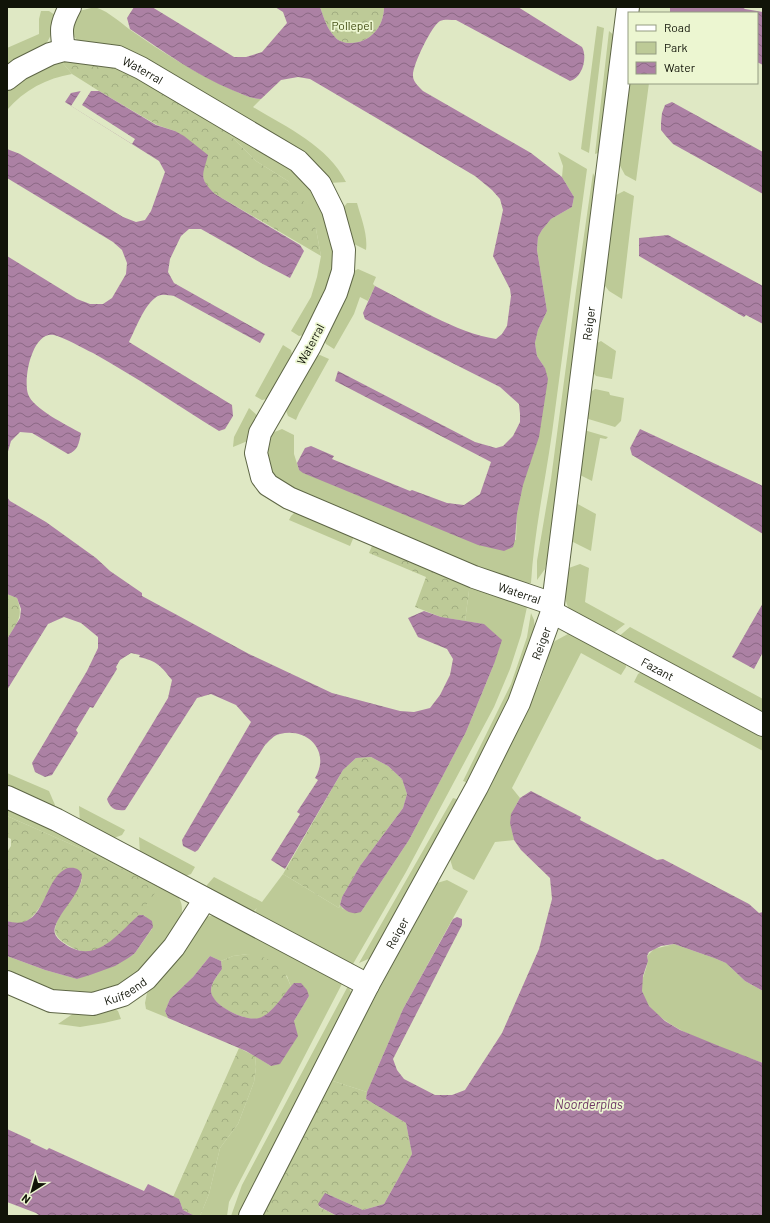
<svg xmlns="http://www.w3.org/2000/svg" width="770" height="1223" font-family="Barlow,sans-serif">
  <defs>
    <pattern id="forest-crowns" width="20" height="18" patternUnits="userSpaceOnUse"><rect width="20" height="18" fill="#bdca97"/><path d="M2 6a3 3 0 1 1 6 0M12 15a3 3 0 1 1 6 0" fill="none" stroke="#a1ad81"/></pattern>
    <pattern id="water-waves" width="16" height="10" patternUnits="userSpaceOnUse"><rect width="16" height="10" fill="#ac81a4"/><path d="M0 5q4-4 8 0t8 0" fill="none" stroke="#8b6884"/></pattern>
  </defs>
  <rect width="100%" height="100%" fill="#dfe8c4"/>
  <!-- green -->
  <path fill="#bdca97" d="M92 7C103 7 120 22 129 29 162 52 198 75 235 91 244 95 252 99 261 99L253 107C286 127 328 146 346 182L329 183 77 40 72 34 70 23 79 11 91 8Z
    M41 11H49L55 15C50 54 38 51 7 67V48L39 34V19Z
    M597 26 604 28 589 153 581 149Z
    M609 31 616 37 601 152 595 154Z
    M62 62 72 74C47 78 24 90 7 110V86L48 64Z
    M629 83H649L636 181 625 175 618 162Z
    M221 126 281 161 298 174 318 197 334 249 330 283 307 334 299 336 291 331 311 297 317 277 321 256 316 229 288 181 256 161Z
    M558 152 587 169C575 257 564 345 552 433 545 483 534 533 531 583L519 585 291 489 274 477 266 461 265 445 272 433 282 429 294 435V454L299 470 516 540 517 514 545 368 537 356 535 343 538 330 547 311 537 250 538 237 542 230 551 219 572 207 574 197 562 177 563 166Z
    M593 173 597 181 548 564H546L545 569 537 580V561L551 479 576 291Z
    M624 191 634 196 622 299 609 291 602 282 614 196Z
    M347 203H357C361 218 368 234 366 250L350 242 343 208Z
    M358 269 376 277 373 284 375 286 368 301 360 297 354 314 334 349 326 344 323 338 350 273Z
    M601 341 616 351 612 379 596 376 592 371 595 344Z
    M283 345 291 350 293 358 271 398 262 400 255 396Z
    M320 355 329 359 299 413 296 420 288 416 285 408 312 358Z
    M595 389 609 392 610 395 624 398 621 421 615 427 585 418 589 393Z
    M249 408 260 418 250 440 233 447 234 437Z
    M584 430 608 437 606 439 600 438 592 481 578 474Z
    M574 502 596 514 591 551 569 540Z
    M297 510 355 534 350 546 289 520 291 516Z
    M580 564 589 568 585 602 625 624 611 635 569 609C562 595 565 584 566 569Z
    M470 583 527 607 521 635 510 669 494 707 406 872 353 964 254 913 257 908 253 912 206 889 207 885 214 877 262 902 283 874 339 908 340 905 343 909 361 912 409 840 466 732 494 664 484 624 465 621Z
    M531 613 534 620 535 630 526 667 468 783 463 781 511 684 527 637Z
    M630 627 763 699V716L617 638Z
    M568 634H574L625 659 626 667 621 675 581 653 512 788 520 798C509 817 509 818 514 840L495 842 474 880 453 869 450 859 527 711 541 679 551 646 555 641Z
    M645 670 763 732V751L634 682 638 674Z
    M7 773 49 791 55 805 53 810 7 789Z
    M453 798 460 800 373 957 359 963Z
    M79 806 125 830 122 835 114 838 80 824Z
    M7 807 32 818 175 893C179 897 182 902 182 909 183 918 169 942 163 950 156 959 143 970 134 978 125 985 109 990 97 992 65 999 36 984 7 971V956L45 970 77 979 130 957 135 953 152 929 145 916C140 913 137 917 133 921L158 888 91 853 7 816Z
    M139 837 195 867 191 874 183 877 140 855Z
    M447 880 468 891 403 1009 367 1092 330 1080 437 883Z
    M215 915 344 980 229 1202 227 1216H200L209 1194 220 1148 238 1124 254 1082 256 1067 255 1056 271 1066 294 1021 309 996 294 983 291 987 287 976 248 954 233 956 221 961 210 956 193 977 170 999 165 1011 168 1018 146 1009 145 1003 148 988 205 917Z
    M674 944 714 958 726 963 745 981 763 991V1063C732 1051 649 1028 642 991 639 979 650 967 647 956L654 949Z
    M348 986 352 994 351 1003 238 1216H231L242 1185Z
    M110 1006 118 1011 121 1019 104 1023 80 1027 58 1024 77 1011Z"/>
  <!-- forest -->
  <path fill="url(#forest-crowns)" d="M320 7H384C384 27 370 43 350 43 345 43 338 41 335 37 327 29 324 18 320 7Z
    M76 60 106 63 136 75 221 126 256 161 288 181 304 202 316 229 321 256 215 194 205 185 203 175 175 131 157 125 99 91 72 74 62 62Z
    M378 544 470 583 465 621 441 617 415 607 426 577 369 553 372 546Z
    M7 594 17 598C24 618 17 622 7 639Z
    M371 757 388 766 402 779 407 794 403 808 360 866 342 897 339 908 283 874 343 770 356 758Z
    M7 816 91 853 159 888C144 907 130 929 110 942 104 947 95 951 88 952 79 953 54 940 55 930 56 917 73 896 80 885L82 879 54 881C48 893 36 920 22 923 17 924 12 923 7 921V852L11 846V839L7 837Z
    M248 954C270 957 284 965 291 987 282 997 273 1012 261 1018 248 1023 211 1006 211 991 211 983 217 976 222 969L221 961 233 956Z
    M239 1048 255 1056 256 1067 254 1082 238 1124 220 1148 209 1194 200 1216H195L183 1210 179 1199 173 1197Z
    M330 1080 367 1092 366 1099 406 1123 412 1154 384 1204 363 1210 325 1193 319 1207 337 1216H259Z"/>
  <!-- water -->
  <path fill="url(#water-waves)" d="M134 7H152L234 57H246L262 52 287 23 283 12 275 7H320C324 18 327 29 335 37 338 41 345 43 350 43 370 43 384 27 384 7H518L582 47C588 58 582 78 570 81L456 20C451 20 444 19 440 21 432 25 412 66 413 76 413 82 419 87 423 91L531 153 562 177 574 197 572 207 551 219 542 230 538 237 537 250 547 311 538 330 535 343 537 356 545 368 548 379 539 437 523 485 517 514 515 540 513 547 504 551 478 545 303 473 299 470 297 463 305 448 311 446 334 456 332 459 410 491 412 490 447 503 464 505 480 494 491 462 335 381 338 371 475 442 496 448 503 446 513 436 520 422V414L519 404 500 387 365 319 363 313 375 286C411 304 456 333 496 339L502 334 507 326 511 296 510 289 493 256 503 210 500 199 492 190 475 176 310 79 298 77 281 80 261 99C251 99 242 94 232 90 196 75 163 51 130 29L127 18Z
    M670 7H742L745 9 763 12V65L757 62V13H670Z
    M81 91H99L156 125 175 131 184 136 208 155C203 175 198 178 215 194L300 245 304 251 290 278 263 264 201 229H189L181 236 170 259 168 272 174 283 265 334 260 343 174 296C167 295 160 293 155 298 144 306 135 330 129 342L232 405 233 416 225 429 219 431C177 405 136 377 93 353 82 348 66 338 54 335 32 331 23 379 28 394 33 409 67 425 81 433 79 443 78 451 68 454L32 433 20 432 11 441 7 455V256L77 299 90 304H103L112 298 126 274 127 263 122 250 113 242 7 178V149L20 154 123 217 136 222 145 220 151 211 165 172 159 161 65 102 71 93Z
    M672 102 763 152V194L673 144 665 135 661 130V123L662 113 665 105Z
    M668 235 763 286V324L746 315 744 317 639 256V238Z
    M640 429 763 486V534L632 455 630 448Z
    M7 497 10 501 46 522 96 558 110 571 142 593V596L249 654 332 693 400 711 414 712 430 708 440 695 450 675 453 659 447 649 418 637 408 618 424 611 441 617 484 624 502 640 494 664 466 732 409 840 361 912C353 915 346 912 340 905L342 897 360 866 403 808 407 794 402 779 388 766 371 757 356 758 343 770 285 869 271 860 300 814 297 812 318 780 315 778C331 752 308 727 280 734 274 735 269 741 265 745L198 850 195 852 183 846 182 840 251 722 236 705 211 694 197 698 125 810C116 811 110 809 107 799L168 698 172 680C161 666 157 661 139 657L140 655 131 653 120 660 116 667 117 669 93 708 90 707 76 730 78 733 52 775 45 777 35 772 32 763 87 671 98 648V637L81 623 64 617 48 624 7 690V639L20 618 21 609 17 598 7 594Z
    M763 603V652L754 669 732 657Z
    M531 791 581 817 580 820 657 860 663 859 749 904 759 913 763 912V991L745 981 726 963 714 958 674 944 661 946 649 952 647 956 648 961 643 976 642 991 649 1006 665 1021 680 1030 719 1046 763 1063V1216H337L320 1207 318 1204 325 1193 363 1210 384 1204 412 1154 406 1123 366 1099 367 1092 403 1009 453 919 457 917 462 919V925L393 1059 397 1070 404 1079 435 1095H452L465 1090 502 1033 539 949 552 899 550 878 521 850 514 840 510 823 511 814 520 798Z
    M68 868C75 867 80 869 82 875 81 894 61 909 55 927 53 934 57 938 62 942 95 967 116 935 139 915H143L152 921 153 927 135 953 130 957 115 966 90 975 77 979 45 970 7 956V921C47 933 42 877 68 868Z
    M210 956 221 961 222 969C217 976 211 983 211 991 212 1006 246 1022 259 1018 273 1014 284 993 294 983H301L307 990 309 996 294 1021 298 1036 280 1064 271 1066 246 1051 168 1018 165 1011 170 999 193 977Z
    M7 1129 31 1140 30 1142 47 1150 49 1148 144 1191 148 1184 179 1199 183 1210 195 1216H40L36 1213 7 1202Z"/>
  <!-- pier -->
  <path fill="#dfe8c4" d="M82 89H87L91 91 82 105 135 139 132 144 71 106Z"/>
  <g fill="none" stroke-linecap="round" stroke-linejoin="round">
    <defs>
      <g id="street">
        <path d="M64 50C61 30 60 26 70 7"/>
        <path id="s1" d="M7 79 20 69 50 54 64 50 118 57 141 68 298 161 320 184 333 210 344 250 343 271 336 293 310 346 260 433 256 453 262 477 268 485 289 498 474 577 553 604"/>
        <path id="s2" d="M552 612 763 725"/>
        <path d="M7 797 57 820 368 985"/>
        <path id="s3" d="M7 982 51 1001 93 1004 123 995 146 979 174 947 205 899"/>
        <path id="s4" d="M250 1216 368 985 477 787 519 703 552 612 628 7"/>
      </g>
    </defs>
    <!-- street casing -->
    <use href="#street" stroke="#5e6646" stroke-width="24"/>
    <!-- street -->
    <use href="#street" stroke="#fff" stroke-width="22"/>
  </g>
  <g text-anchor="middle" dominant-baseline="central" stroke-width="3.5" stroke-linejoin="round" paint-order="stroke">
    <!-- park labels -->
    <g font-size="12" fill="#444f15" stroke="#ecf6d1">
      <text x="352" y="25">Pollepel</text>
    </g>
    <!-- street labels -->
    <g font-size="12" fill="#111408" stroke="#ecf6d1">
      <text stroke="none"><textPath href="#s1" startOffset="147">Waterral</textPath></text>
      <text stroke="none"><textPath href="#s4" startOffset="967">Reiger</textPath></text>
      <text transform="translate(310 344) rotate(-62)">Waterral</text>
      <text stroke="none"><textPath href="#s1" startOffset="962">Waterral</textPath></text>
      <text stroke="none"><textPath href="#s4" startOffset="643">Reiger</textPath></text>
      <text stroke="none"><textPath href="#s2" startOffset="120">Fazant</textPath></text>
      <text stroke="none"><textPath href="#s4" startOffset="319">Reiger</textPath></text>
      <text stroke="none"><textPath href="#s3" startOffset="125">Kuifeend</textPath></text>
    </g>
    <!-- water labels -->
    <g font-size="13" font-style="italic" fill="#6c3464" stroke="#ecf6d1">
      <text x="589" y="1104">Noorderplas</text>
    </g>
  </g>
  <!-- border -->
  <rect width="770" height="1223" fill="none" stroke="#111408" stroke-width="16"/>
  <!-- legend -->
  <rect x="628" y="12" width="130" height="72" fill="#ecf6d1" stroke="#949c81"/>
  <rect x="636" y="25" width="20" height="6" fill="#ffffff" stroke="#949c81"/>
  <text x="664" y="32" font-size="12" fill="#111408">Road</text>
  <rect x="636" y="42" width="20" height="12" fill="#bdca97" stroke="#949c81"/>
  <text x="664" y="52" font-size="12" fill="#111408">Park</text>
  <rect x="636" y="62" width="20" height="12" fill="url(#water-waves)" stroke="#949c81"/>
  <text x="664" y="72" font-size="12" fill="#111408">Water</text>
  <!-- north arrow -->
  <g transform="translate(32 1191) rotate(217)" stroke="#ecf6d1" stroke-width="3" paint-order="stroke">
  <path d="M0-3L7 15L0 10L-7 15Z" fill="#111408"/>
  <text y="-6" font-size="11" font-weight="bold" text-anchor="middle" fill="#111408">N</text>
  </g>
</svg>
